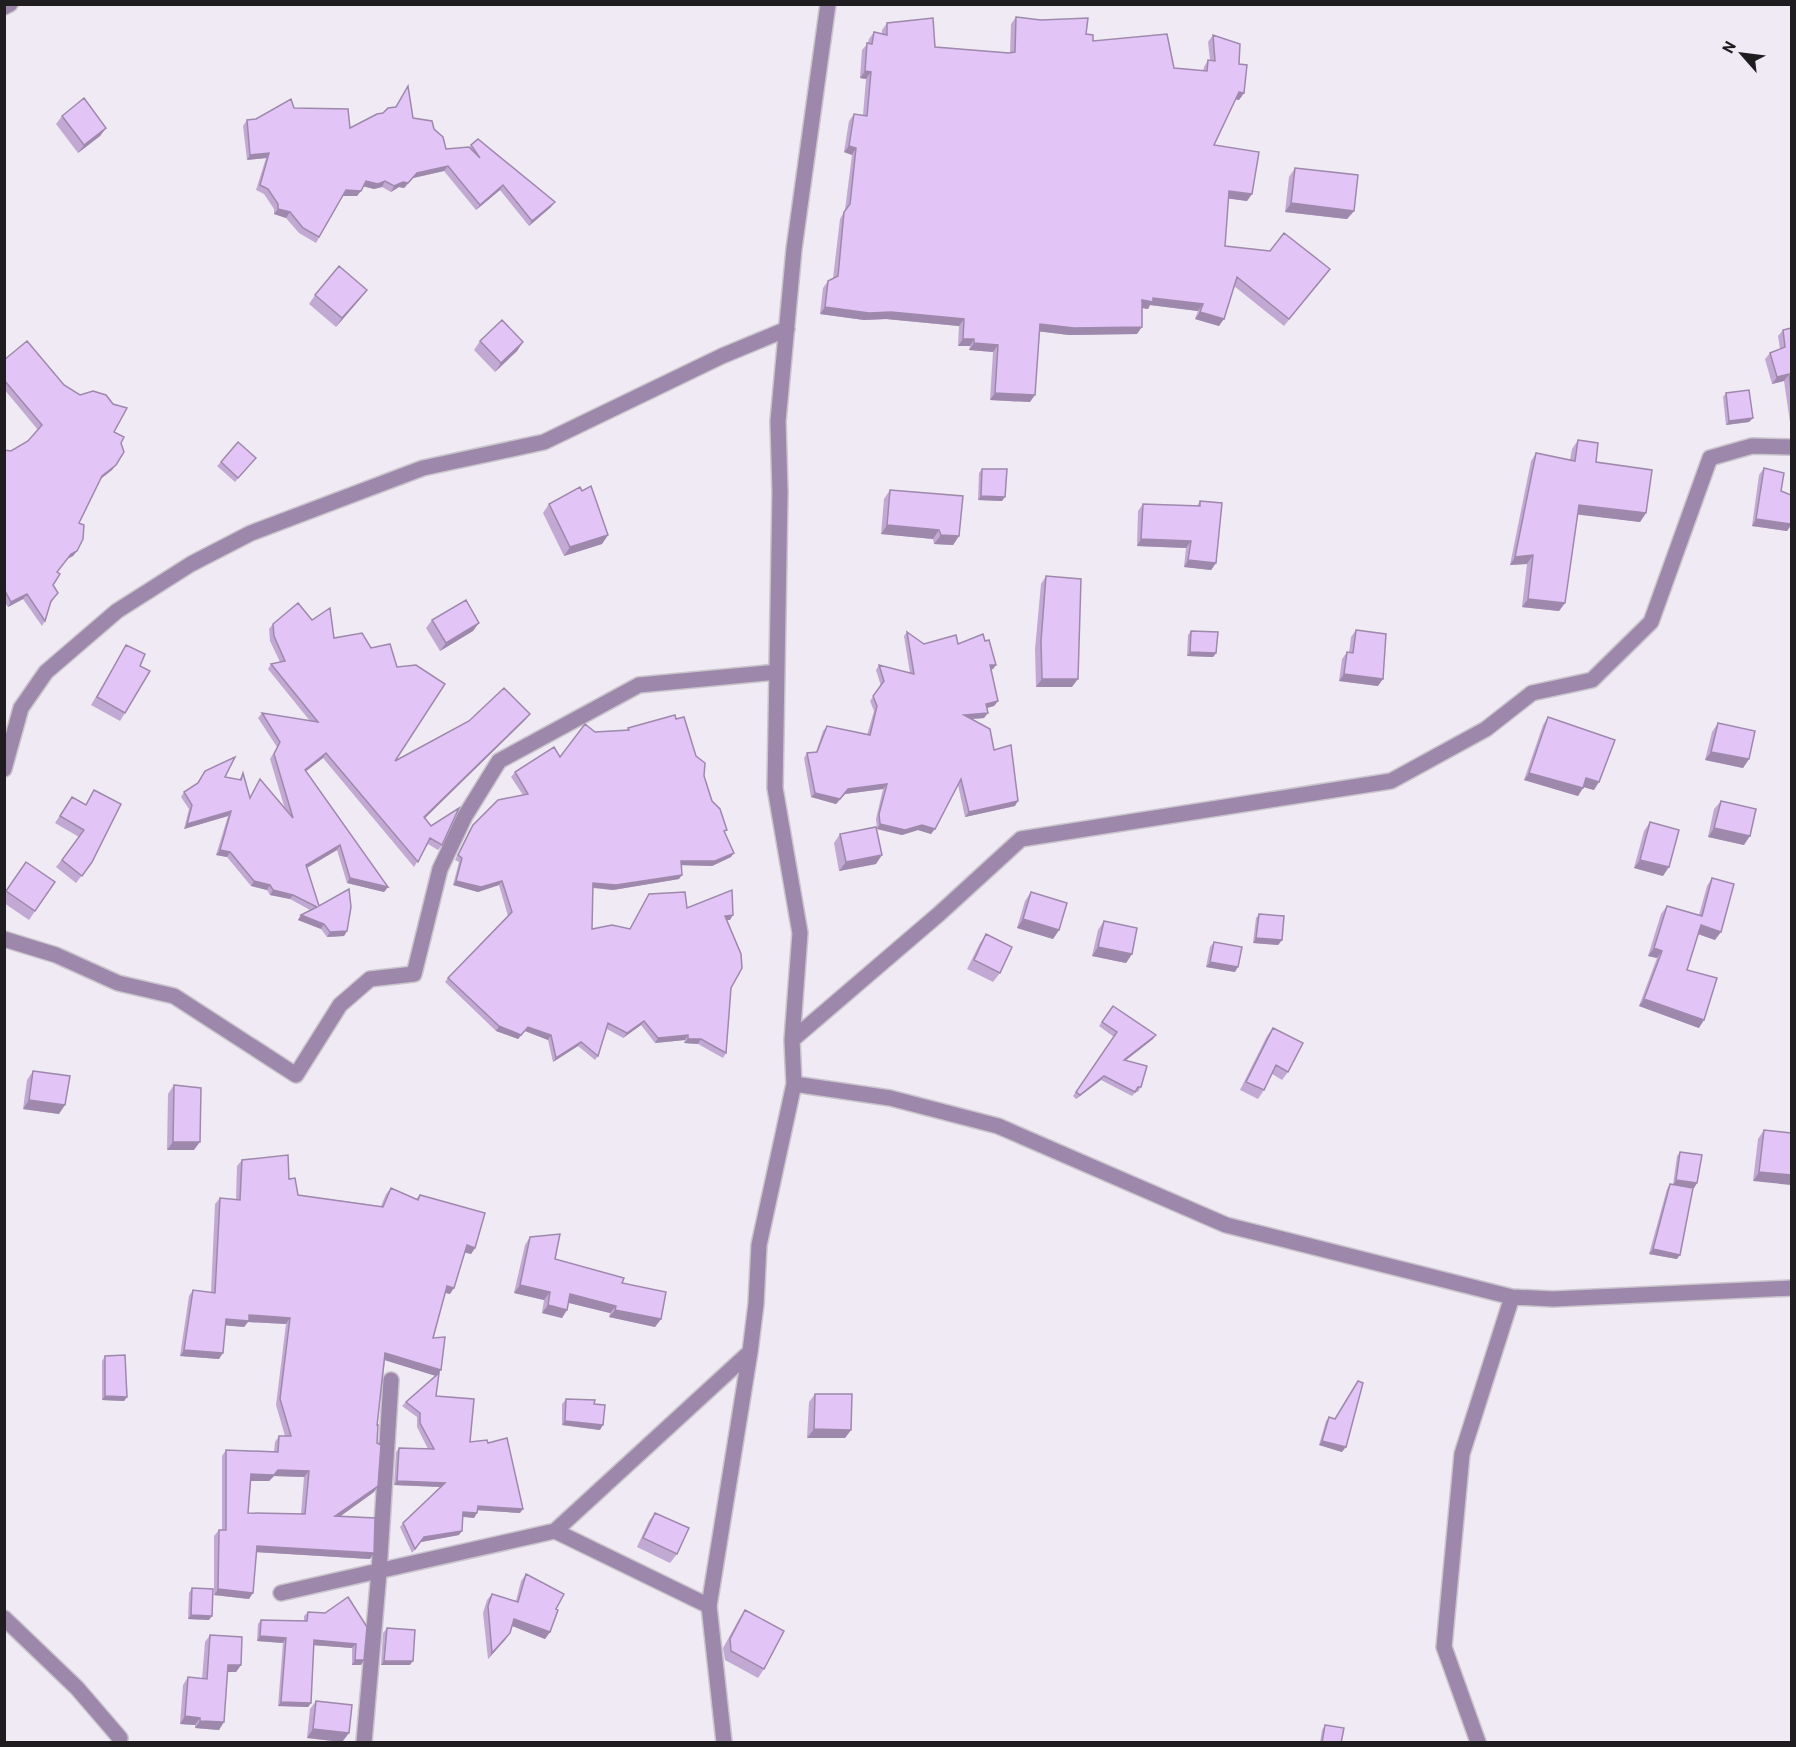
<svg xmlns="http://www.w3.org/2000/svg" width="1796" height="1747" font-family="Barlow,sans-serif">
  <rect width="100%" height="100%" fill="#efeaf3"/>
  <g fill="none" stroke-linecap="round" stroke-linejoin="round">
    <defs>
      <path id="minor" d="M4 7 10 4
        M4 769 21 708 46 672 117 611 191 564 251 533 423 468 544 442 722 356 787 329
        M4 939 56 955 118 983 174 996 296 1075 340 1005 370 979 414 974 440 869 465 816 499 761 639 685 777 672
        M792 1040 939 914 1021 839 1391 781 1486 729 1532 693 1592 680 1651 622 1710 458 1752 446 1792 447
        M794 1084 890 1098 998 1126 1226 1225 1512 1297 1462 1454 1444 1647 1478 1742
        M1512 1297 1553 1299 1792 1288
        M555 1531 750 1352
        M281 1593 555 1531 709 1606
        M4 1618 77 1688 120 1738 119 1742
        M364 1742 379 1572 391 1380
        M724 1742 709 1606 750 1352 756 1304 759 1245 794 1084 792 1040 800 933 775 788 780 492 778 421 794 249 828 4"/>
    </defs>
    <!-- minor casing -->
    <use href="#minor" stroke="#cac5cd" stroke-width="18"/>
    <!-- minor -->
    <use href="#minor" stroke="#9d88ab" stroke-width="15"/>
  </g>
  <!-- wall -->
  <path fill="#c2a9d4" fill-rule="evenodd" d="M1016 17 1086 34 1093 41 1174 68 1203 71 1204 67 1208 60H1210L1208 42 1213 35 1239 64 1244 93 1239 100 1235 99 1214 145 1252 194 1247 201 1228 198 1225 246 1330 269 1284 326 1234 286 1219 326 1195 319 1198 311 1150 305 1148 309 1142 308 1137 334 1069 335 1039 331 1030 402 990 400 993 352 969 350 970 346H958L959 326 886 319 864 320 820 314 823 288 828 281 833 278 840 219 845 210 852 155 844 152 849 121 854 114 863 115 866 79 860 78 862 50 868 43 869 39 874 32 882 34V30L887 23 935 47 1010 53 1011 24Z
    M408 86 413 118 434 129 446 149 470 147 471 145 551 207 529 226 500 190 476 210 444 171 413 178 404 188 399 187 391 192 382 187 374 189 363 186 357 196H343L316 243 299 233 286 218 274 214V209L264 194 256 190 266 158 247 160 243 126 247 120 256 119 294 108 350 128 395 107Z
    M62 116 106 128 100 136 78 153 56 124Z
    M1295 168 1354 211 1347 219 1285 212 1289 177Z
    M315 295 360 299 336 327 309 304Z
    M1791 328V429L1784 381 1772 384 1765 359 1770 353 1780 349 1778 336 1783 330Z
    M480 341 523 342 517 351 495 372 474 350Z
    M4 360 64 385 114 432 121 443 112 470 100 479 79 523 77 551 73 556 67 559 57 573 53 585 58 593 51 603 45 621 42 626 23 599 8 607 4 601V450L11 451 28 441 38 430 4 389Z
    M1726 393 1753 418 1749 422 1726 425 1723 397Z
    M1578 440 1596 462 1646 513 1640 522 1578 514 1565 603 1559 611 1522 607 1527 564 1510 565 1531 461 1536 453 1570 460 1572 449Z
    M256 458 235 482 217 466 221 462Z
    M1764 468 1781 491 1791 495V525L1787 531 1752 526 1759 475Z
    M982 469 1002 501 978 500 979 473Z
    M890 490 959 536 953 545 934 544 933 539 881 534 884 499Z
    M1200 501 1216 563 1211 570 1184 567 1186 548 1137 546 1138 511 1143 504 1197 506Z
    M549 504 608 535 602 544 564 556 543 513Z
    M1046 576 1072 687H1036L1035 649 1041 584Z
    M312 620 334 638 395 761 526 719 425 818 442 845 438 850 428 844 414 867 323 758 306 771 388 887 384 892 347 883 337 850 307 868 319 906 347 931 344 936 327 937 321 929 298 920 301 915 310 910 290 899 270 895 267 890 251 886 227 857 216 855 228 816 184 829 189 809 181 797 184 792 197 784 205 771 225 777 239 780 243 773 250 797 260 779 285 809 270 759 277 747 258 718 262 713 310 721 268 669 271 664 280 662 270 641 269 629 273 624Z
    M432 620 473 631 440 651 426 628Z
    M1356 630 1378 686 1339 681 1342 659 1347 652 1349 653 1351 637Z
    M1191 631 1216 653 1213 657 1187 656 1188 635Z
    M907 632 924 644H958L985 641 996 665 993 669 991 670 998 701 994 706 987 708 984 718 972 719 994 750 1015 806 965 817 958 785 931 834 918 830 902 835 877 829 876 819 883 789 845 794 836 804 811 797 804 758 807 753 816 752 823 731 827 726 867 735 874 711 870 701 881 686 876 670 879 665 910 673 904 636Z
    M126 645 140 666 125 713 120 721 91 705Z
    M1548 717 1594 790 1583 787 1578 796 1524 780 1543 725Z
    M676 719 696 756 704 776 712 801 725 832 731 857 712 866 681 865 679 879 613 890 592 888V929L630 928 649 894 687 908 730 920H727L731 988 726 1053 723 1058 698 1044 684 1043 685 1040 655 1043 641 1025 623 1038 607 1029 598 1056 595 1060 578 1046 553 1062 548 1040 525 1031 518 1039 496 1031 445 982 448 978 508 916 499 885 478 892 453 885 459 862 455 860 470 829 473 825 523 795 511 777 515 772 560 757 595 732 626 731 628 728Z
    M1718 723 1749 759 1743 768 1705 760 1712 732Z
    M94 790 92 862 76 883 56 867 79 837 55 823 67 804 85 805Z
    M1721 801 1744 845 1708 837 1714 809Z
    M1650 822 1663 876 1634 868 1644 831Z
    M840 834 876 864 839 871 834 843Z
    M26 862 55 882 29 920 4 903V893Z
    M1712 878 1715 940 1698 934 1687 970 1699 1028 1639 1006 1657 958 1648 956 1661 914 1667 906 1699 915 1707 886Z
    M1031 892 1059 930 1053 939 1017 928 1025 901Z
    M1259 914 1282 940 1278 945 1253 943 1256 918Z
    M1104 921 1132 954 1126 963 1092 956 1098 930Z
    M986 934 1000 973 993 982 967 969 980 943Z
    M1214 942 1235 972 1206 967 1210 947Z
    M1113 1006 1153 1039 1126 1060 1141 1087 1138 1092H1136L1132 1096 1101 1080 1076 1099 1073 1096 1114 1037 1099 1026Z
    M1273 1028 1288 1072 1282 1080 1272 1074 1264 1090 1258 1099 1240 1090 1267 1036Z
    M33 1071 59 1114 23 1109 27 1080Z
    M174 1085 194 1150H167L168 1094Z
    M1764 1130 1791 1133 1753 1181 1758 1139Z
    M1680 1152 1697 1183 1694 1188 1673 1185 1677 1156Z
    M242 1160 289 1179 298 1195 381 1206 386 1194 391 1188 416 1199 420 1195 475 1248 471 1254 465 1252 450 1294 445 1293 433 1338 437 1375 436 1396 470 1442 488 1443 520 1513 477 1510V1513L474 1518 462 1517 459 1535 421 1542 412 1553 400 1527 403 1523 440 1487 394 1485 396 1452 399 1448 428 1449 417 1427V1417L402 1406 406 1402 436 1376 385 1360 377 1426 374 1492 339 1517 370 1559 257 1552 249 1599 214 1595V1536L219 1530H222V1456L226 1450 274 1452 275 1442 279 1436H285L276 1405 286 1324 248 1322 244 1327 225 1325 219 1359 180 1356 189 1296 193 1290 211 1292 215 1204 220 1198 236 1199 237 1166ZM274 1476 304 1477 301 1514 248 1513 251 1481H269Z
    M1670 1184 1677 1259 1649 1254 1667 1189Z
    M530 1237 555 1259 622 1283 661 1319 655 1327 609 1317 610 1313 569 1303 562 1318 542 1313 544 1300 514 1293 525 1245Z
    M105 1356 127 1397 124 1401 102 1400V1361Z
    M815 1394 851 1430 845 1438H807L809 1402Z
    M566 1399 594 1404 600 1430 562 1425V1404Z
    M1329 1417 1342 1452 1319 1445 1326 1421Z
    M655 1513 677 1554 670 1563 637 1547 649 1521Z
    M526 1574 556 1609 550 1632 545 1639 512 1626 505 1640 488 1659 483 1613 487 1600 492 1594 516 1601 521 1581Z
    M192 1588 209 1620 188 1619 189 1593Z
    M348 1597 361 1665H352V1648L314 1645 311 1703 308 1707 278 1706 283 1643 257 1641 258 1624 261 1620 304 1621V1616L308 1612 325 1613Z
    M745 1610 764 1669 758 1678 725 1660 723 1648 739 1619Z
    M387 1628 410 1665H381L383 1633Z
    M210 1635 241 1665 236 1672H228L219 1730 195 1728V1725L180 1724 183 1685 188 1677 202 1679 205 1642Z
    M316 1701 349 1733 342 1742 307 1738 310 1709Z
    M1325 1725 1341 1743H1320L1322 1730Z"/>
  <!-- shaded-wall -->
  <path fill="#9e89ac" d="M865 71 871 72 866 79 860 78Z
    M1239 92 1244 93 1239 100 1234 99Z
    M106 128 100 136 78 153 84 145Z
    M849 146 856 148 852 155 844 152Z
    M269 153 266 158 247 160 250 155Z
    M448 166 444 171 413 178 404 188 399 187 391 192 394 186 417 173Z
    M366 181H385L382 187 374 189 362 186Z
    M503 185 500 190 476 210 480 205Z
    M346 190 361 191 357 196H343Z
    M1229 191 1252 194 1247 201 1224 198Z
    M555 202 551 207 529 226 532 221Z
    M1291 203 1354 211 1347 219 1285 212Z
    M278 209 290 212 286 218 274 214Z
    M367 290 360 299 336 327 342 318Z
    M1153 298 1203 304 1198 311 1150 305 1148 309 1137 307 1142 300Z
    M825 307 891 312 964 319 959 326 886 319 864 320 820 314Z
    M1200 312 1224 319 1219 326 1195 319Z
    M1040 324 1142 327 1137 334 1069 335 1035 331Z
    M963 339H974L970 346H958Z
    M523 342 517 351 495 372 501 363Z
    M974 343 998 345 993 352 969 350Z
    M1789 374 1784 381 1772 384 1777 377Z
    M995 393 1035 395 1030 402 990 400Z
    M1753 418 1749 422 1726 425 1729 421Z
    M116 465 112 470 98 481 102 476Z
    M981 496 1005 497 1002 501 978 500Z
    M1579 505 1646 513 1640 522 1573 514Z
    M1791 518V525L1787 531 1752 526 1756 519Z
    M887 525 939 530 933 539 881 534Z
    M608 535 602 544 564 556 570 547Z
    M941 535 959 536 953 545 934 544Z
    M1141 539 1191 541 1186 548 1137 546Z
    M77 551 73 556 67 559 71 554Z
    M1533 555 1527 564 1510 565 1515 557Z
    M1188 560 1216 563 1211 570 1184 567Z
    M27 594 23 599 8 607 11 602Z
    M1528 599 1565 603 1559 611 1522 607Z
    M479 623 473 631 440 651 446 643Z
    M1190 652 1216 653 1213 657 1187 656Z
    M990 665H996L993 669 986 670Z
    M1344 674 1383 679 1378 686 1339 681Z
    M1042 679H1078L1072 687H1036Z
    M998 701 994 706 983 709 986 704Z
    M988 713 984 718 960 720 964 715Z
    M530 714 526 719 421 822 424 817Z
    M1711 752 1749 759 1743 768 1705 760Z
    M326 753 323 758 301 775 305 770Z
    M1529 773 1583 788 1578 796 1524 780Z
    M1586 778 1599 782 1594 790 1580 786Z
    M887 784 883 789 845 794 836 804 811 797 815 793Z
    M1018 801 1015 806 965 817 969 812Z
    M231 811 228 816 184 829 187 824Z
    M880 824 922 825 935 829 931 834 918 830 902 835 877 829Z
    M1714 828 1750 836 1744 845 1708 837Z
    M340 845 337 850 303 870 306 865Z
    M220 850 230 852 227 857 216 855Z
    M734 853 731 857 712 866 677 865 681 861Z
    M882 855 876 864 839 871 846 862Z
    M1640 860 1669 867 1663 876 1634 868Z
    M682 875 679 879 613 890 589 887 593 883Z
    M350 878 388 887 384 892 347 883Z
    M254 881 270 885 267 890 251 886Z
    M456 881H502L499 885 478 892 453 885Z
    M273 890 293 895 290 899 270 895Z
    M301 915 324 924 321 929 298 920Z
    M733 915 730 920H722L725 916Z
    M1023 919 1059 930 1053 939 1017 928Z
    M1701 925 1721 932 1715 940 1695 933Z
    M347 931 344 936 327 937 330 932Z
    M1256 938 1282 940 1278 945 1253 943Z
    M1098 947 1132 954 1126 963 1092 956Z
    M1654 948 1662 951 1657 958 1648 956Z
    M1210 962 1238 967 1235 972 1206 967Z
    M1644 999 1704 1020 1699 1028 1639 1006Z
    M644 1021 641 1025 623 1038 627 1033Z
    M499 1026 528 1027 551 1035 548 1040 525 1031 518 1039 496 1031Z
    M688 1035 685 1040 655 1043 658 1038Z
    M1156 1035 1153 1039 1121 1064 1124 1060Z
    M688 1039H701L698 1044 684 1043Z
    M581 1042 578 1046 553 1062 556 1058Z
    M1104 1076 1101 1080 1076 1099 1080 1095Z
    M29 1100 65 1105 59 1114 23 1109Z
    M173 1142H200L194 1150H167Z
    M1759 1172 1791 1175V1185L1753 1181Z
    M1676 1180 1697 1183 1694 1188 1673 1185Z
    M467 1245 475 1248 471 1254 462 1252Z
    M1653 1249 1680 1255 1677 1259 1649 1254Z
    M520 1285 550 1292 544 1300 514 1293Z
    M447 1286 454 1288 450 1294 443 1292Z
    M570 1294 616 1306 610 1313 565 1302Z
    M548 1305 567 1310 562 1318 542 1313Z
    M615 1310 661 1319 655 1327 609 1317Z
    M249 1315 290 1318 286 1324 248 1322 244 1327 221 1325 226 1319Z
    M184 1350 223 1353 219 1359 180 1356Z
    M385 1353 441 1370 436 1376 381 1359Z
    M105 1396 127 1397 124 1401 102 1400Z
    M565 1421 603 1425 600 1430 562 1425Z
    M814 1429 851 1430 845 1438H807Z
    M1322 1441 1346 1447 1342 1452 1319 1445Z
    M278 1470 309 1471 304 1477 274 1476 269 1481H247L251 1474Z
    M397 1481 445 1483 442 1487 394 1485Z
    M378 1486 374 1492 331 1523 335 1516Z
    M478 1506 523 1509 520 1513 474 1510Z
    M463 1512 477 1513 474 1518 459 1516Z
    M462 1531 459 1535 421 1542 424 1537Z
    M257 1546 374 1553 370 1559 253 1552Z
    M218 1589 253 1593 249 1599 214 1595Z
    M191 1615 212 1616 209 1620 188 1619Z
    M514 1619 550 1632 545 1639 510 1625Z
    M510 1633 505 1640 488 1659 492 1653Z
    M260 1636 286 1638 283 1643 257 1641Z
    M314 1640 356 1644 352 1648 311 1645Z
    M355 1660H364L361 1665H352Z
    M384 1661H413L410 1665H381Z
    M228 1665H241L236 1672H223Z
    M281 1702 311 1703 308 1707 278 1706Z
    M185 1716 200 1718 195 1725 180 1724Z
    M200 1721 224 1722 219 1730 195 1728Z
    M313 1729 349 1733 342 1742 307 1738Z"/>
  <!-- building -->
  <path fill="#e2c4f6" stroke="#9e89ac" stroke-width="1.5" fill-rule="evenodd" d="M1016 17 1041 20 1088 18 1086 34 1093 35V41L1167 34 1174 68 1207 71 1208 60 1215 61 1213 35 1240 44 1239 64 1247 65 1244 93 1239 92 1214 145 1259 152 1252 194 1229 191 1225 246 1270 251 1284 233 1330 269 1289 319 1237 277 1224 319 1200 312 1203 304 1153 298V302L1142 300V327L1074 328 1040 324 1035 395 995 393 998 345 974 343V339H963L964 319 891 312 869 313 825 307 828 281 838 276 844 212 850 204 856 148 849 146 854 114 867 116 871 72 865 71 867 43 872 44 874 32 887 35V23L933 18 935 47 1009 53 1015 52Z
    M408 86 413 118 432 121 434 129 443 137 446 149 469 147 480 158 471 145 478 139 555 202 532 221 503 185 480 205 448 166 417 173 408 183 403 182 394 186 385 181 378 184 366 181 361 191 346 190 319 237 303 228 290 212 278 209V204L268 189 260 185 269 153 250 155 247 120 256 119 291 99 294 108 348 109 350 128 377 114 383 113 388 108 396 107Z
    M84 98 106 128 84 145 62 116Z
    M1295 168 1358 175 1354 211 1291 203Z
    M339 266 367 290 342 318 315 295Z
    M502 320 523 342 501 363 480 341Z
    M1791 328V391L1789 374 1777 377 1770 353 1785 347 1783 330Z
    M27 341 64 385 80 395 93 391 106 395 113 404 127 408 114 432 124 437 121 443 124 452 116 465 102 476 79 523 84 525 83 539 77 551 71 554 57 572 60 574 53 585 58 593 51 601 45 621 27 594 11 602 4 589V450L11 451 28 441 42 425 4 380V360Z
    M1749 390 1753 418 1729 421 1726 393Z
    M1578 440 1598 443 1596 462 1652 470 1646 513 1579 505 1565 603 1528 599 1533 555 1515 557 1536 453 1575 461Z
    M238 442 256 458 238 478 221 462Z
    M1764 468 1784 473 1781 491 1791 495V524L1756 519Z
    M982 469H1007L1005 497 981 496Z
    M591 486 608 535 570 547 549 504 580 487 582 491Z
    M890 490 963 496 959 536 941 535 939 530 887 525Z
    M1200 501 1222 503 1216 563 1188 560 1191 541 1141 539 1143 504 1200 506Z
    M1046 576 1081 579 1078 679H1042L1041 641Z
    M466 600 479 623 446 643 432 620Z
    M298 603 312 620 330 608 334 638 362 633 371 648 390 644 397 667 416 665 445 684 395 761 469 721 504 688 530 714 424 817 431 826 459 808 442 845 430 838 418 862 326 753 305 770 388 887 350 878 340 845 306 865 319 906 349 889 351 907 347 931 330 932 324 924 301 915 317 907 293 895 273 890 270 885 254 881 230 852 220 850 231 811 187 824 192 805 184 792 198 783 205 771 235 757 225 777 241 780 243 773 250 798 260 779 293 818 274 754 280 742 262 713 318 722 271 664 285 661 274 636 273 624Z
    M1356 630 1386 634 1383 679 1344 674 1347 652 1353 653Z
    M1191 631 1218 632 1216 653 1190 652Z
    M907 632 924 644 956 635 958 644 983 634 985 641 989 640 996 665H990L998 701 986 704 988 713 964 715 990 729 994 750 1011 745 1018 801 969 812 961 779 935 829 922 825 905 830 880 824 879 814 887 784 848 789 840 799 815 793 807 753 817 752 827 726 870 735 877 706 873 696 884 681 879 665 914 674Z
    M126 645 145 654 140 666 150 671 125 713 97 697Z
    M675 715 676 719 684 717 696 756 705 763 704 776 712 801 720 809 727 830 724 831 734 853 715 861H681L682 875 616 885 593 883 592 929 612 925 630 929 649 894 685 892 687 908 732 890 733 915 725 916 741 954 742 968 731 988 726 1053 701 1039H688V1035L658 1038 644 1021 627 1033 608 1023 598 1056 581 1042 556 1058 551 1035 528 1027 521 1035 499 1026 448 978 512 912 502 881 481 887 456 881 462 858 458 855 473 825 498 800 528 794 515 772 554 747 560 757 585 724 595 732 629 730 628 728Z
    M1548 717 1615 740 1599 782 1586 778 1583 788 1529 773Z
    M1718 723 1755 731 1749 759 1711 752Z
    M94 790 121 804 92 862 82 876 62 860 84 830 60 816 72 797 86 805Z
    M1721 801 1756 809 1750 836 1714 828Z
    M1650 822 1679 830 1669 867 1640 860Z
    M876 827 882 855 846 862 840 834Z
    M26 862 55 882 35 911 6 891Z
    M1712 878 1734 884 1721 932 1701 925 1687 970 1717 978 1704 1020 1644 999 1662 951 1654 948 1667 906 1702 916Z
    M1031 892 1067 903 1059 930 1023 919Z
    M1259 914 1284 916 1282 940 1256 938Z
    M1104 921 1137 928 1132 954 1098 947Z
    M986 934 1012 947 1000 973 974 960Z
    M1214 942 1242 947 1238 967 1210 962Z
    M1113 1006 1156 1035 1124 1060 1147 1066 1141 1087H1138L1135 1092 1104 1076 1080 1095 1076 1092 1117 1032 1102 1022Z
    M1273 1028 1303 1043 1288 1072 1276 1065 1264 1090 1246 1082Z
    M33 1071 70 1076 65 1105 29 1100Z
    M174 1085 201 1088 200 1142H173Z
    M1764 1130 1791 1133V1175L1759 1172Z
    M1680 1152 1702 1155 1697 1183 1676 1180Z
    M288 1155 289 1179 295 1178 298 1195 383 1207 391 1188 418 1200 420 1195 485 1213 475 1248 467 1245 454 1288 447 1286 433 1338 445 1337 441 1370 385 1353 377 1426 378 1424 377 1443 381 1445 378 1486 335 1516 375 1518 374 1553 257 1546 253 1593 218 1589 219 1530H226V1450L278 1452 279 1436H291L280 1399 290 1318 249 1315V1321L226 1319 223 1353 184 1350 193 1290 215 1293 220 1198 240 1200 242 1160ZM278 1470 309 1471 305 1514 248 1513 251 1474 274 1475Z
    M1670 1184 1693 1188 1680 1255 1653 1249Z
    M560 1234 555 1259 624 1278 622 1283 666 1292 661 1319 615 1310 616 1306 570 1294 567 1310 548 1305 550 1292 520 1285 530 1237Z
    M125 1355 127 1397 105 1396V1356Z
    M439 1373 436 1396 474 1399 470 1442 487 1440 488 1443 507 1438 523 1509 478 1506 477 1513 463 1512 462 1531 424 1537 415 1549 403 1523 445 1483 397 1481 399 1448 434 1449 420 1423V1413L406 1402Z
    M1358 1381 1363 1383 1346 1447 1322 1441 1329 1417 1335 1419Z
    M815 1394H852L851 1430 814 1429Z
    M566 1399 595 1400 594 1404 605 1405 603 1425 565 1421Z
    M655 1513 689 1528 677 1554 643 1538Z
    M526 1574 564 1594 556 1609 558 1610 550 1632 514 1619 510 1633 492 1653 488 1606 492 1594 518 1602Z
    M192 1588 213 1589 212 1616 191 1615Z
    M348 1597 367 1627 364 1660H355L356 1644 314 1640 311 1703 281 1702 286 1638 260 1636 261 1620 307 1621 308 1612 325 1613Z
    M745 1610 784 1631 764 1669 731 1651 730 1639Z
    M387 1628 415 1630 413 1661H384Z
    M210 1635 242 1637 241 1665H228L224 1722 200 1721V1718L185 1716 188 1677 207 1679Z
    M316 1701 352 1705 349 1733 313 1729Z
    M1325 1725 1344 1728 1341 1743H1322Z"/>
  <!-- border -->
  <rect width="1796" height="1747" fill="none" stroke="#1f1d20" stroke-width="12"/>
  <!-- north arrow -->
  <g transform="translate(1742 54) rotate(298)" stroke="#efeaf3" stroke-width="4.5" paint-order="stroke">
  <path d="M0-4.5L10 22L0 15L-10 22Z" fill="#1f1d20"/>
  <text y="-9" font-size="16" font-weight="bold" text-anchor="middle" fill="#1f1d20">N</text>
  </g>
</svg>
